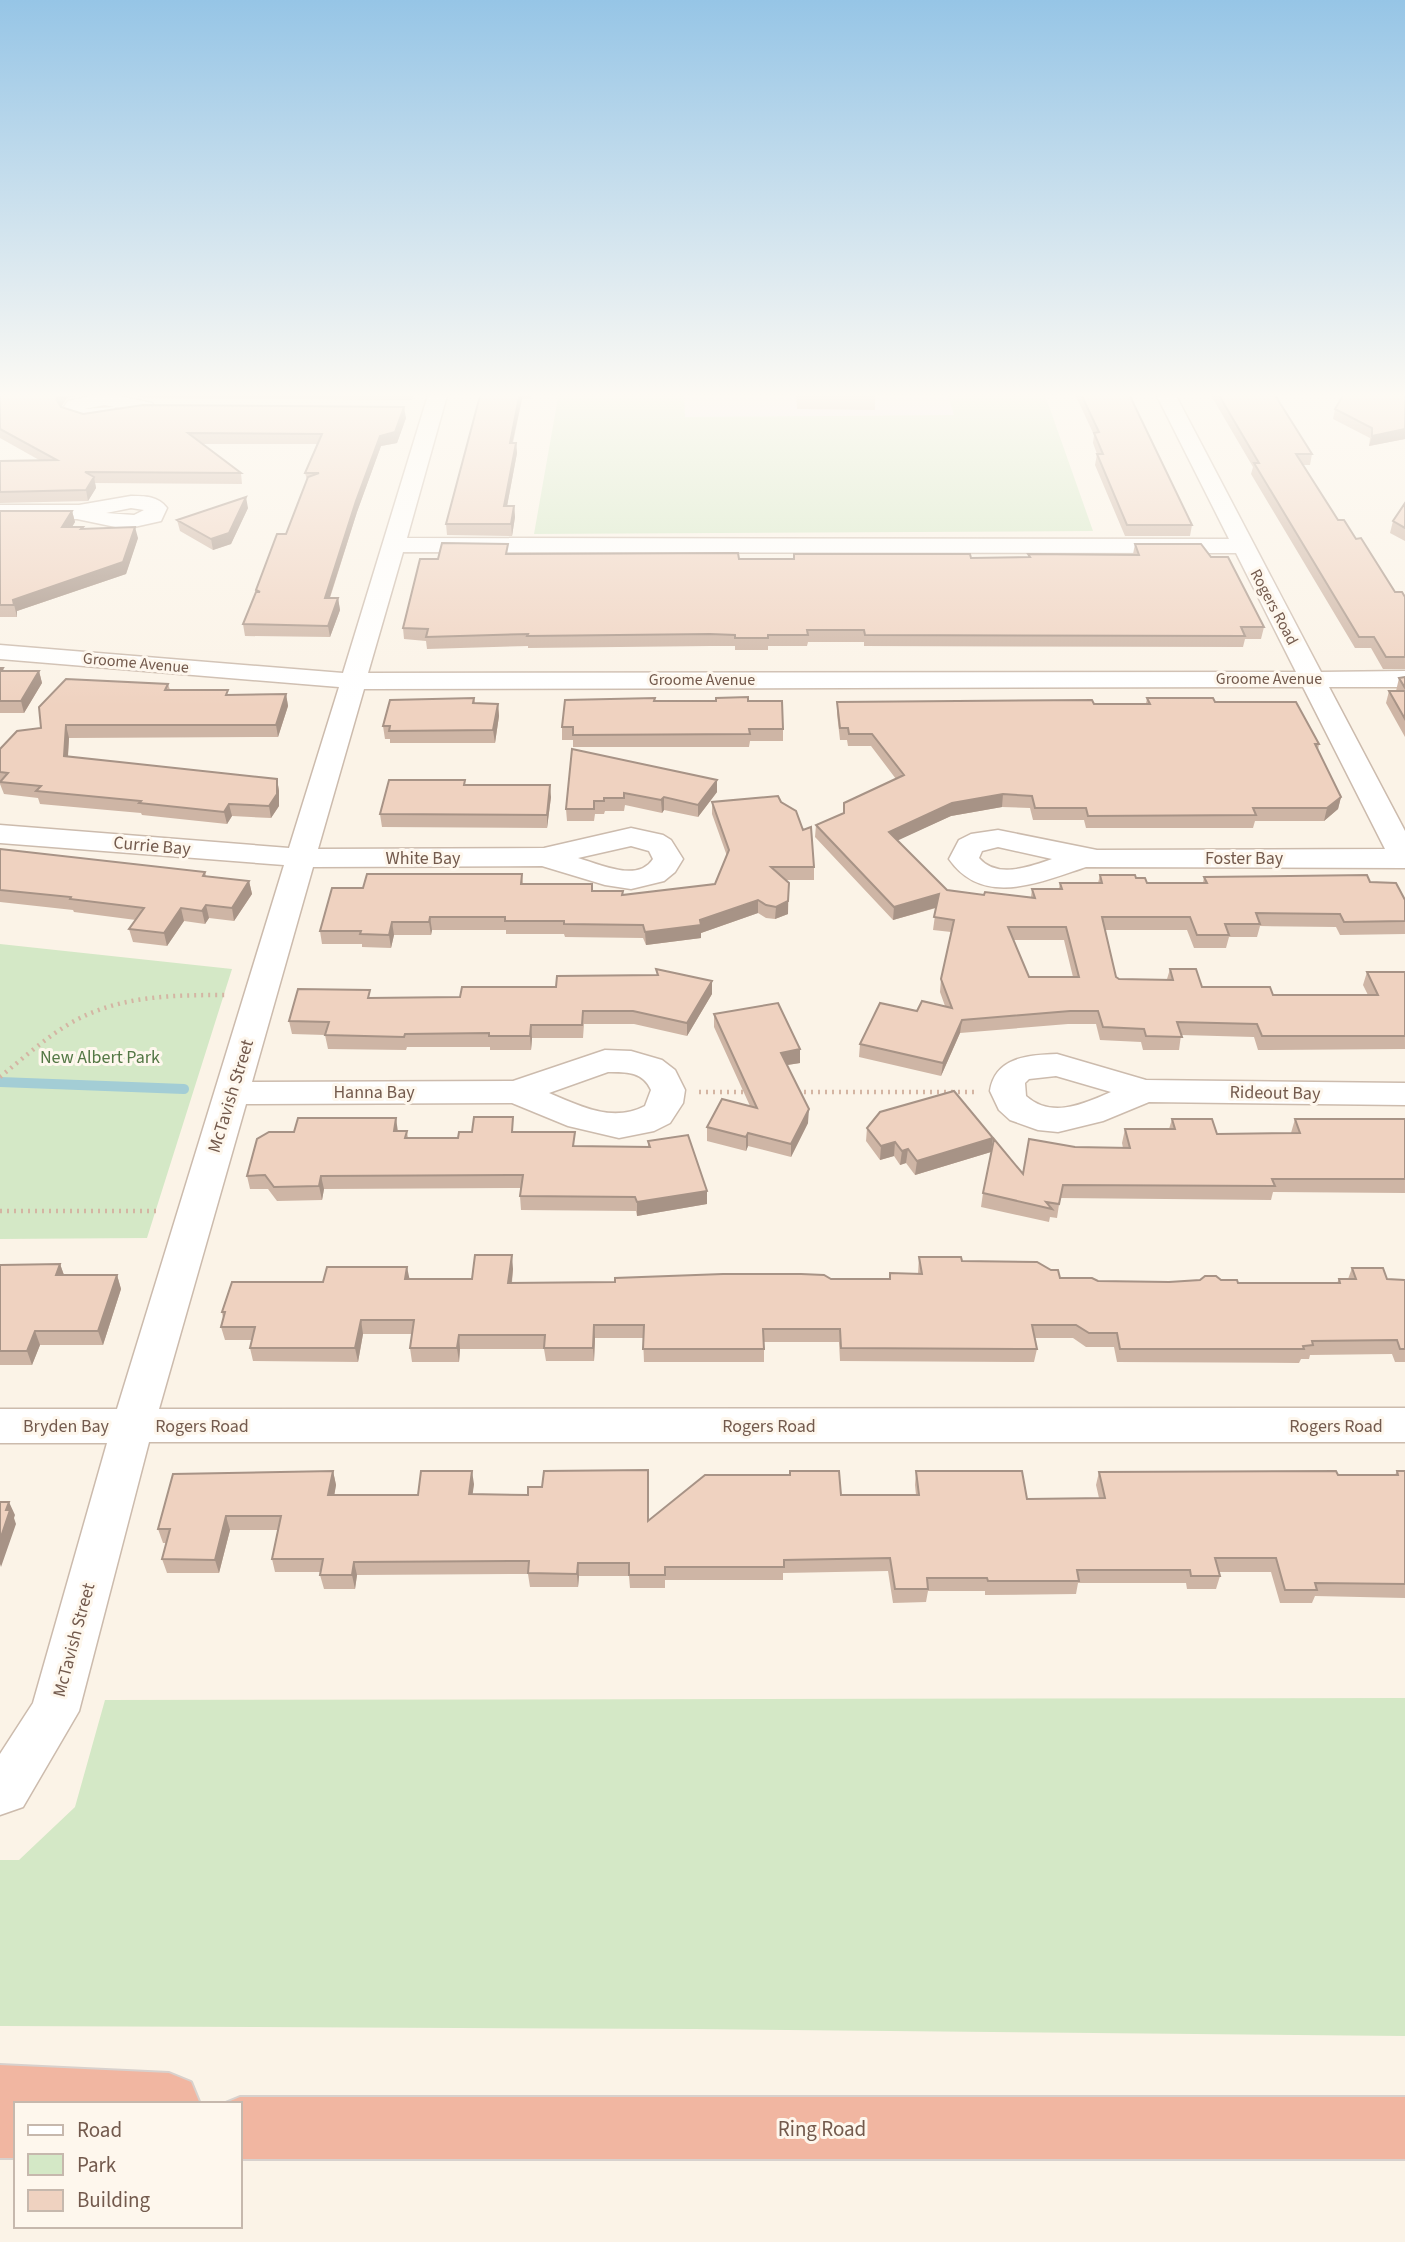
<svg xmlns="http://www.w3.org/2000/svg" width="1405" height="2242" font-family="'Source Sans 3',sans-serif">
  <rect width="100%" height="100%" fill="#fbf3e7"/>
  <!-- education -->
  <path fill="#f0e3f7" d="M684 392H947L954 415 684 417Z"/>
  <!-- green -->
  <path fill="#d4e8c6" d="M559 392H684L685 417 954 415 947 392H1044L1093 531 534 534Z
    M0 944 232 969 147 1238 0 1239Z
    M1405 1698V2036L695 2029 0 2026V1860H19L75 1807 105 1700Z"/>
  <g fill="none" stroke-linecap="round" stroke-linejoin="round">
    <!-- stream -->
    <path stroke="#a3cdd5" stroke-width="10" d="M0 1082 184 1089"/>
    <defs>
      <path id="minor" d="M429 392H448L407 538 1229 539 1155 392H1174L1321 672 1405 671V687H1329L1405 831V868L1086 867C1040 882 983 908 949 859L959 840 971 834 998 830 1097 850 1385 849 1303 687 364 689 318 849 544 848 631 828 663 835 671 840 683 859 675 872 664 881 631 889 605 885 542 866 313 867 252 1082 513 1081 605 1050 631 1051 662 1060 675 1070 685 1090 683 1103 670 1123 654 1131 619 1138 568 1126 512 1103 246 1104 159 1409 1405 1408V1442H149L79 1711 23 1807 0 1815V1754L33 1703 107 1443H0V1409H117L284 865 0 843V825L289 848 339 687 0 659V645L343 673ZM403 552 1236 553 1296 672 368 673ZM631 846 649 851 653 859C638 883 599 864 578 858ZM998 847 1052 859C1029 867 997 879 979 858L982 851ZM608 1072C625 1072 643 1071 651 1090L645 1106C612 1123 580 1106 549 1093Z
        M105 393 152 403 155 407 145 413 105 405 84 409 114 407 124 413C114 425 71 424 61 411L68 401Z
        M131 496C145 496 158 496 167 508L161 521 125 529 77 519H0V505H79ZM131 508 144 510 134 515 106 513Z
        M1057 1054 1146 1080 1405 1083V1105L1149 1102 1103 1121 1058 1132 1038 1130 1010 1120 999 1110 990 1091C995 1057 1028 1055 1057 1054ZM1056 1076 1111 1092C1083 1104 1052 1119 1026 1096L1025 1083 1029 1079Z"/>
      <path id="highway" d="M0 2065 169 2073 191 2082 200 2104H16V2158H0Z
        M240 2097H1405V2159H240V2104H223Z"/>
    </defs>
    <!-- minor casing -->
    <use href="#minor" stroke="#ccbbad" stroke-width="3"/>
    <!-- highway casing -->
    <use href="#highway" stroke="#d8d1cd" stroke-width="4"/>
    <!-- path -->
    <path stroke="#d4b5a3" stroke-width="4.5" stroke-dasharray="2 5" stroke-linecap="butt" d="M0 1077C22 1059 44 1039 69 1024 118 995 173 995 228 995
      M699 1092H746
      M797 1092H977
      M0 1211H160"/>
    <!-- minor -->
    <use href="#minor" fill="#fff" fill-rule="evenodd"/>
    <!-- highway -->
    <use href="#highway" fill="#f1b6a1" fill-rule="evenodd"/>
  </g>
  <!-- wall -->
  <path fill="#ceb5a5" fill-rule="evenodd" d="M0 392H96L67 398 61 407 83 414 406 418 397 443 381 446 357 512 330 598H338L340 610 330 637 245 636 243 624 257 592 256 590 286 534 307 480 305 473 317 444H202L241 473 242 484 95 483 96 488 88 501 0 503V461H41L0 438Z
    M114 392H415L412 400 145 398Z
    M481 392H533L531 399H522L513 443H516L517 453 507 506H514L515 517 512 536 447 535 446 524Z
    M763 392H875V410L797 409 796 393Z
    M1074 392H1128L1192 525 1190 536H1125L1095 465 1097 454 1093 443 1094 435Z
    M1209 392H1273L1312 454 1310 465H1303L1338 520 1356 539 1395 592 1405 597V669H1383L1371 648H1355L1251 474 1253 467Z
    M1405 392V439L1369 446 1370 438 1333 419 1335 409Z
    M1405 503V541L1390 533 1393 521Z
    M248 508 231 544 213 550 180 531 177 520Z
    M0 511H72L75 522 72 527H83V529L138 538 126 574 17 611V617H0Z
    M1135 544 1264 627 1261 639H1245L1243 647 864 646V642H808L807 646H768V650H735V646H710L528 648V646L427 649 426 641 404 639 403 628 438 559 509 554 739 559H794V554L971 558 1028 557V554H1133Z
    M0 668H3L4 671H39L42 683 24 713H0Z
    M1405 677V737L1386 703 1389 691H1396L1399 678Z
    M168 684 170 690 229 695 286 694 288 706 278 737 69 738 68 757 277 779 279 791V806L271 818 232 816 227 824 142 815 141 813 40 804 38 798 4 794 0 784V749L41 728Z
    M474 698 475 703 498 704 499 716 495 743H390V739H385L383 726Z
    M1147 698 1215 702 1319 744 1318 750 1341 797 1338 809 1324 821H1255L1253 828H1086L1084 820H1033L1030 808 1002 807 951 816 897 840 947 890 984 895 1031 897 1032 889H1059L1060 883H1098L1100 875 1136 878 1147 883H1203L1204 877 1370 882 1405 900V934L1340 935 1336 927 1260 926 1257 937H1229L1226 948H1194L1187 930H1104L1116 977 1119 979H1167L1170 969 1202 987 1273 995H1368L1363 985 1367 972H1405V1049L1258 1050 1254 1037 1181 1035 1179 1050H1143L1141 1042 1100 1040 1096 1024H1068L960 1033 941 1076 859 1057 860 1044 917 1011 945 1006 940 992 941 979 951 932 933 930 936 908 893 920 815 837 816 825 844 813 896 779 871 746H848L847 740H840L837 714V702L1146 704ZM1013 940H1064L1073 977H1029Z
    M716 701H748L783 729V741H750L749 747H573V740H562V727Z
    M572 749 717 780V792L698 817 664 810 662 813 625 805 624 811H605L604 814H595L594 821H567L566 809Z
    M465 780V785L551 797 547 828 382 827 380 814Z
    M712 802H781L814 867V880H786L789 883 788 914 775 919 766 918 758 913 701 933V938L646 945 643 938 565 937 564 934H506V930H432L431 935H394L391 948 362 947V944H322L320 931 522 874 523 884H592L593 891 623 895 715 884 727 856 712 814Z
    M0 849 205 872 206 876 249 881 252 894 234 921 209 918 205 924 184 921 167 946 133 942 129 929 136 920 74 912 73 910 0 902Z
    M656 969 712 981V994L687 1036 634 1024H584L583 1038H532L531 1050H490V1047H407L406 1050 328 1049 325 1035 292 1034 289 1021 371 998 460 997 657 975Z
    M714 1014 800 1049V1063L787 1065 808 1123 791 1157 748 1146 746 1151 707 1141V1127L750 1106 714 1027Z
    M1172 1119 1217 1134 1291 1133 1295 1119H1405V1193L1273 1192 1271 1200 1060 1198 1057 1218 1050 1217 1049 1222 981 1207 983 1193 1075 1147 1123 1148 1122 1143 1125 1129H1169Z
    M867 1128 993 1138 991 1152 915 1175 906 1163 900 1165 894 1156 880 1160 866 1141Z
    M398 1131H407L408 1138H458L515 1132 576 1146 648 1147V1141L707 1204 637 1216 636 1211 521 1210 520 1196 521 1188 324 1189 322 1200 277 1201 268 1189H250L247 1176Z
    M919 1257 962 1261 1060 1278 1098 1281 1169 1282 1221 1280 1238 1283H1337L1339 1279H1348L1352 1268 1387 1279 1405 1280V1362H1395L1392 1354 1310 1355 1309 1359H1301L1299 1363 1117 1362 1114 1347H1086L1073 1338H1035L1037 1349 1034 1362 840 1361 839 1342H764V1362H644L643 1338H595L594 1361H546L544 1349H460L459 1362H412L410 1348 412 1334H363L358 1362 253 1361 250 1348 252 1340H225L221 1327 223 1318 222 1312 323 1282 409 1279H472L513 1269 512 1283 889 1279 890 1273 918 1274Z
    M60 1264 64 1275H117L121 1289 103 1345H40L32 1365H0V1265Z
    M333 1471 336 1485 334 1495H418L474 1484 472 1494 528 1495 649 1484 648 1520 841 1495H916L915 1485 916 1471 1027 1499 1099 1498 1096 1485 1099 1472 1395 1475 1397 1471H1405V1598L1315 1596 1312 1603H1280L1271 1572H1219L1220 1576 1216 1589H1187L1186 1583H1078L1076 1594 985 1595V1591H928L926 1602 893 1603 888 1571 783 1573V1580H665V1588H630L629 1576H579L578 1587H530L528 1574 357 1575 355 1589H324L320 1575 321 1572H275L272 1559 278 1530H230L219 1573H167L162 1559 166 1543H163L158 1529Z"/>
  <!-- shaded-wall -->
  <path fill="#a79386" d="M62 392H96L67 398 59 410 56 399Z
    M520 392H521L522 399 510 453V443Z
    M404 407 406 418 397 443 381 446 357 512 326 609 325 598 356 501 380 436Z
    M1405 429V439L1369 446 1372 436Z
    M516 443 517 453 505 517 504 506Z
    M94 477 96 488 88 501 86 490Z
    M246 497 248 508 231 544 213 550 211 539Z
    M514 506 515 517 512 536 511 524Z
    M72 511 75 522 65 538 62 527Z
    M135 527 138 538 126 574 17 611V617L13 600Z
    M338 598 340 610 330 637 328 626Z
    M39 671 42 683 24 713 21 701Z
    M286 694 288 706 278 737 276 725Z
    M498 704 499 716 495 743 493 730Z
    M66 725 69 738 67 769 64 756Z
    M277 779 279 791V806L271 818 269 806Z
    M717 780V792L698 817V805Z
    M550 785 551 797 547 828V815Z
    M1003 794 1002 807 951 816 888 845 889 832 952 803Z
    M664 797V810L662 813 661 800Z
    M1341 797 1338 809 1324 821 1327 808Z
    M229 804 232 816 227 824 224 812Z
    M249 881 252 894 234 921 232 908Z
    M939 894 938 907 893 920 894 907Z
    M758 900V913L701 933V938L646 945 645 932 700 920Z
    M788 901V914L775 919 776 907Z
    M206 905 209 918 205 924 202 911Z
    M181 908 184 921 167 946 164 933Z
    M430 917 432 930 431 935 429 922Z
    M392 922 394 935 391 948 389 935Z
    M712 981V994L687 1036V1023Z
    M962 1020 960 1033 941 1076 943 1063Z
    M531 1025 532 1038 531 1050 530 1036Z
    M800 1049V1063L781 1066V1053Z
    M809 1109 808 1123 791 1157V1144Z
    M396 1118 398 1132 394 1131Z
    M748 1133V1146L746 1151V1137Z
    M993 1138 991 1152 915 1175 917 1161Z
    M895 1142 894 1156 880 1160 881 1146Z
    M908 1149 906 1163 900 1165 902 1151Z
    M321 1176 324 1189 322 1200 319 1186Z
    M707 1191V1204L637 1216V1202Z
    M512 1255 513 1269 510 1297 508 1283Z
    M60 1264 65 1278 56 1275Z
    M407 1267 410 1281 405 1279Z
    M117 1275 121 1289 103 1345 98 1331Z
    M361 1320 363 1334 358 1362 355 1348Z
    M594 1325 595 1338 594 1361 593 1348Z
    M35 1331 40 1345 32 1365 27 1351Z
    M459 1335 460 1349 459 1362 457 1348Z
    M333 1471 336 1485 332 1509 328 1495Z
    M472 1471 474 1484 471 1507 469 1494Z
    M9 1502 15 1515 14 1518 16 1524 1 1567 0 1564V1540L6 1510Z
    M226 1516 230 1530 219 1573 215 1560Z
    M354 1562 357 1575 355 1589 352 1575Z
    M578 1563 579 1576 578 1587 577 1574Z"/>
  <!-- building -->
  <path fill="#efd2c0" stroke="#a79386" stroke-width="2" fill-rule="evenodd" d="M0 392H62L56 399 61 407 83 414 143 405 404 407 395 432 380 436 356 501 325 598H338L328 626 243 624 256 592H260L256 590 277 534H286L308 477 319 473H305L322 434 188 433 241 473 85 472 94 477 86 490 0 492V461L57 460 0 429Z
    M481 392H520L510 443H516L504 506H514L511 524H446Z
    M798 392H875L876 395 798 394Z
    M1080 392H1128L1192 525H1127L1097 454H1103L1094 433 1099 432Z
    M1217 392H1273L1312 454H1296L1338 520H1344L1356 539 1361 538 1395 592H1402L1405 597V657H1386L1374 637H1359L1254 463H1259Z
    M1345 392H1405V429L1372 436V428L1335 409Z
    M246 497 229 533 211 539 177 520Z
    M1405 503V528L1393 521Z
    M0 511H72L62 527H83L81 529 135 527 123 562 13 600 14 605H0Z
    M442 543 508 544 506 554 738 553 739 559H794V554H970L971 558 1030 557 1028 554 1139 555 1135 544H1201L1211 557H1228L1264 627H1241L1245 636 865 635 864 630H807L808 635H768V638H735V635L710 634 527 636 528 634 426 637 428 629 403 628 420 559H438Z
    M0 668H3L1 671H39L21 701H0Z
    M1405 677V688L1399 678Z
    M66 679 168 684 165 690H228L226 695 286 694 276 725H66L64 756 277 779V794L269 806 229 804 224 812 139 803 141 801 36 791 41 786 0 782 8 773 0 772V749L17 731 41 728 39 707Z
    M1389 691H1405V719Z
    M748 697V701H782L783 729H749L750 734 573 735V727H562L565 700 655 698 654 701H716V698Z
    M474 698 473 703 498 704 493 730 389 731 390 726H383L390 700Z
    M1147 698H1213L1215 702H1296L1319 744H1315L1341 797 1327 808H1253L1256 815 1088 816 1086 808H1035L1032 796 1003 794 952 803 889 832 947 890 984 895 985 892 1035 898 1032 889H1062L1060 883H1102L1100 875H1135L1136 878H1145L1147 883H1207L1204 877 1367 875 1370 882 1396 883 1405 900V921L1344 922 1340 914 1256 913 1260 924H1225L1229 935H1197L1190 917H1102L1116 977 1119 979 1173 980 1170 969H1196L1202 987H1270L1273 995H1378L1367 972H1405V1036H1262L1257 1024 1177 1022 1182 1037 1146 1036 1144 1029 1103 1027 1098 1011H1070L962 1020 943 1063 860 1044 880 1003 917 1011 922 1001 952 1008 941 979 954 920 934 917 939 894 894 907 816 825 844 813V803L904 775 872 734H849L848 728H840L837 702 1092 700 1094 704H1150ZM1008 927H1066L1079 977H1029Z
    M572 749 717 780 698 805 664 797 661 800 624 793V798H604V801H594V809H566Z
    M389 780H465L464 785H550L547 815 380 814Z
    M778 796 781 802 796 811 803 830 811 827 814 867H771L789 883 788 901 776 907 766 905 758 900 700 920 701 925 645 932 643 925 564 924V921H505V917H430L429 922H392L389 935 360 934 361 931H320L332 888H363L367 874H522L521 884H592V891H623L622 895 715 884 729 850 712 802Z
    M0 849 205 872 203 876 249 881 232 908 206 905 202 911 181 908 164 933 129 929 144 908 70 899 71 897 0 890Z
    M656 969 712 981 687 1023 633 1011H583L582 1025H531L530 1036H489V1033L405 1034 404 1037 325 1035 329 1022 289 1021 298 989 370 990 368 998 460 997 462 987H556L557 976 658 975Z
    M778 1003 800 1049 781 1053 809 1109 791 1144 748 1133 746 1137 707 1127 722 1099 757 1108 714 1014Z
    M954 1091 993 1138 917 1161 908 1149 902 1151 895 1142 881 1146 867 1128 880 1112Z
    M474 1117H513L512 1132H575L573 1146 650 1147 648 1141 688 1135 707 1191 637 1202 635 1197 520 1196 523 1175 321 1176 319 1186 274 1187 265 1175 247 1176 257 1139 269 1132H294L298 1118H396L394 1131H407L405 1138H458L459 1132H472Z
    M1172 1119H1212L1217 1134 1300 1133 1295 1119H1405V1179H1272L1275 1186 1063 1185 1059 1204 1046 1202 1052 1209 983 1193 994 1139 1023 1174 1029 1139 1075 1147 1130 1148 1125 1129H1175Z
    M475 1255H512L508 1283 615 1282V1278L723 1274H801L824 1275 831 1279H890V1273L922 1274 919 1257H961L962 1261 1037 1262 1051 1270H1058L1060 1278H1092L1098 1281 1169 1282 1200 1280 1205 1276H1216L1221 1280H1237L1238 1283H1340L1339 1279H1356L1352 1268H1383L1387 1279 1405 1280V1349H1400L1397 1340 1312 1341 1313 1345 1303 1346 1304 1349H1120L1117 1333H1089L1076 1325H1032L1037 1349 841 1348 840 1329H763L764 1349H643L644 1325H594L593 1348H544L545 1335H459L457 1348H410L414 1320H361L355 1348H250L255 1327H221L225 1312H222L232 1282H323L327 1267H407L405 1279H472Z
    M60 1264 56 1275H117L98 1331H35L27 1351H0V1265Z
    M648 1470V1521L705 1475H790V1471H839L841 1495H919L916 1471H1022L1027 1499 1105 1498 1099 1472 1336 1471 1338 1475H1398L1397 1471H1405V1584L1315 1583 1317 1590H1285L1276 1558H1215L1220 1576H1191L1190 1570H1077L1079 1581H988L987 1578H927L928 1589H895L890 1558 784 1560V1567H665V1575H629V1563H578L577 1574 528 1573 529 1561 354 1562 352 1575H320L323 1559H272L281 1516H226L215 1560 162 1559 170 1529H158L173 1474 333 1471 328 1495H418L421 1471H472L469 1494 528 1495V1487H542L544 1471Z
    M0 1502H9L6 1510H10L0 1540Z"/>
  <!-- sky -->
  <linearGradient id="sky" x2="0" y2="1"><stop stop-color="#96c5e6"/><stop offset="0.56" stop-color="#fdfaf4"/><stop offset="1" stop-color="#fdfaf4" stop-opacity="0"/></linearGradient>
  <rect width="1405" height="706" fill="url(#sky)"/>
  <g text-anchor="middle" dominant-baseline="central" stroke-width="6" stroke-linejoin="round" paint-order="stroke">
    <!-- far-street labels -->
    <g font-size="16" fill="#735a4d" stroke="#fef7ed">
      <text transform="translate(1274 607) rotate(62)">Rogers Road</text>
      <text transform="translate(136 663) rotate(5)">Groome Avenue</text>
      <text x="1269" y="679">Groome Avenue</text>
      <text x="702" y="680">Groome Avenue</text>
    </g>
    <!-- street labels -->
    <g font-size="18" fill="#735a4d" stroke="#fef7ed">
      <text transform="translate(152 846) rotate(5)">Currie Bay</text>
      <text x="423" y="858">White Bay</text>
      <text x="1244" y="858">Foster Bay</text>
      <text x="374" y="1092">Hanna Bay</text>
      <text transform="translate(1275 1093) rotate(1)">Rideout Bay</text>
      <text transform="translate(231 1096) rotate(-73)">McTavish Street</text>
      <text x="66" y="1426">Bryden Bay</text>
      <text x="202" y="1426">Rogers Road</text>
      <text x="769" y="1426">Rogers Road</text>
      <text x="1336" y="1426">Rogers Road</text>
      <text transform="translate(74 1640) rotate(-75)">McTavish Street</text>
    </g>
    <!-- park labels -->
    <g font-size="18" fill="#547845" stroke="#fef7ed">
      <text x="100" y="1057">New Albert Park</text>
    </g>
    <!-- near-street labels -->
    <g font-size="21" fill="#735a4d" stroke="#fef7ed">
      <text x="822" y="2129">Ring Road</text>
    </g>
  </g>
  <!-- legend -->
  <rect x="14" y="2102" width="228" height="126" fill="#fef7ed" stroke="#c6b8ad" stroke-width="2"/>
  <rect x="28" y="2125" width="35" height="10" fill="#ffffff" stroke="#c6b8ad" stroke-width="2"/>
  <text x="77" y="2137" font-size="21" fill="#735a4d">Road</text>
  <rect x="28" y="2154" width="35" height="21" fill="#d4e8c6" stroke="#c6b8ad" stroke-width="2"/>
  <text x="77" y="2172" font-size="21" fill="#735a4d">Park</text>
  <rect x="28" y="2190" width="35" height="21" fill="#efd2c0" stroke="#c6b8ad" stroke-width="2"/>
  <text x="77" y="2207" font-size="21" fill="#735a4d">Building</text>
</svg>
